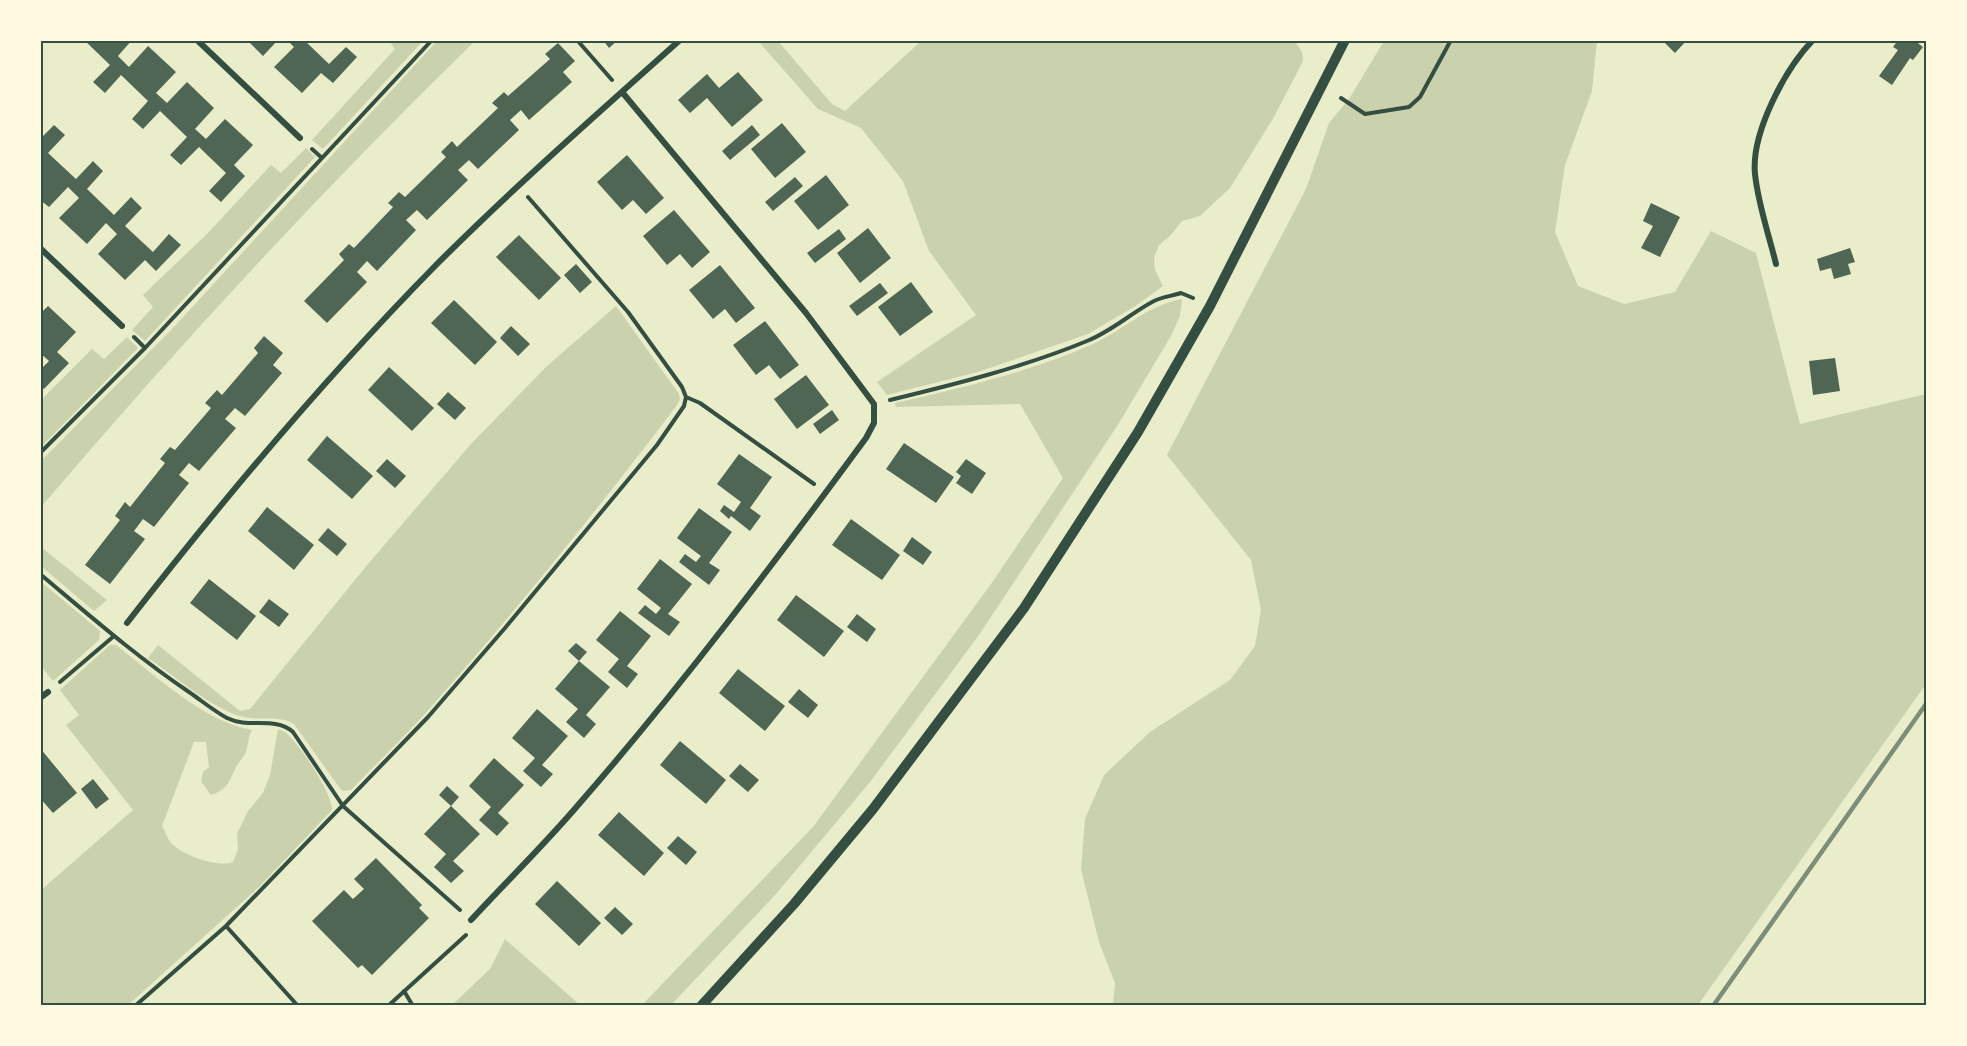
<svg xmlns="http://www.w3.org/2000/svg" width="1967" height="1046" font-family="'Asap Condensed',sans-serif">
  <rect width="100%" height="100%" fill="#e9edc9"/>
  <!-- green -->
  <path fill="#cad2ad" d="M438 40 475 41C323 189 179 345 41 507V461L173 328Z
    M389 41H423L323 149 312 140 395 49Z
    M758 41H778L832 104 845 111 921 41H1295L1302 52 1303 61 1274 117 1230 188 1200 216 1182 221 1170 236 1159 245 1154 258 1155 270 1163 286 1137 305 1088 334 978 372 887 395 877 382 976 315 929 251 903 181 861 128 818 109Z
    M1384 41H1597L1592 91 1565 165 1555 232 1578 286 1624 304 1675 292 1711 231 1756 253 1800 424 1926 394V684L1698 1005H1113L1115 983 1099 942 1081 869 1085 819 1104 775 1150 732 1230 680 1255 646 1261 610 1251 560 1167 455 1306 189 1329 123 1349 99Z
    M306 148 315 157 145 341 132 330 153 307 143 295 208 233 271 165 281 173Z
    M1182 299 1180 316 1171 336 1119 423 979 635 870 782 776 894 671 1005H642L813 827 991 584 1063 478 1020 404 896 407 895 403C962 388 1030 372 1093 344 1125 329 1146 306 1182 299Z
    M616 306 679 394 680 399 677 405C599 508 518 608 433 705 407 734 378 762 351 790L343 791 339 787 294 724C279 715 260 721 244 717 213 710 175 676 148 658L158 645 240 711 250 709 368 564 471 444 547 366Z
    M127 337 138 348 41 447V400L92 349 104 359Z
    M41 547 107 600 94 611 41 566Z
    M40 581 100 631 99 640 53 681 41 666Z
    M110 645H116C154 674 204 722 252 730 248 736 249 741 247 748 245 757 239 761 235 769 229 782 227 790 211 795L201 781 203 772 209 767 206 742H194L162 826C165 831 167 838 171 843 182 855 218 868 233 862L238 849 237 834 248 811 263 793 270 775 278 729C281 730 284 731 286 733 299 743 334 796 332 810L259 887 128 1005H41V890L133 810 66 725 79 715 60 690Z
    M505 939 580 1005H452L490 969Z"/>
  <!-- building -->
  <path fill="#4f6655" d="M84 40H132L118 56 129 67 148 46 176 72 156 93 167 103 187 82 214 108 195 129 206 139 225 119 253 145 234 165 245 176 221 202 209 191 226 173 199 147 181 165 170 155 187 137 160 111 143 129 132 119 148 101 121 75 105 93 93 82 110 65Z
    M247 40H278L263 56Z
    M287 40H304L329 64 346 47 357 57 333 83 321 73 302 93 274 67 294 47Z
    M603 40H618L609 48Z
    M1665 40H1687L1675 53 1664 42Z
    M1898 40H1914L1923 47 1913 60 1910 58 1892 85 1879 76 1898 50 1893 47Z
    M558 43 575 61 563 72 572 82 529 120 521 110 510 120 519 130 478 169 469 160 458 170 468 180 427 220 417 210 406 220 416 230 377 271 367 261 357 272 367 282 327 323 304 301 344 260 339 254 349 244 354 248 393 207 388 203 399 192 405 197 446 157 441 152 452 141 457 147 498 108 492 103 504 92 508 96 550 59 545 54Z
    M738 72 763 100 732 127 707 98 690 113 678 100 707 74 719 88Z
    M782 123 806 152 775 178 751 149Z
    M54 125 65 135 48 153 76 179 93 161 103 171 87 189 114 215 131 197 142 208 125 226 153 252 169 234 181 245 156 271 145 260 125 280 98 254 117 234 106 223 87 244 59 218 79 198 68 187 49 207 40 200V139Z
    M752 125 760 135 730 160 722 151Z
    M627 155 664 198 646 214 633 200 622 210 597 182Z
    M826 175 849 205 818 230 794 201Z
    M795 177 803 186 773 211 765 202Z
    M1651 203 1680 217 1660 257 1641 248 1653 226 1643 221Z
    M674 210 710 252 692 268 680 254 667 265 643 236Z
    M868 228 891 258 860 283 837 253Z
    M839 229 846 239 815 263 807 253Z
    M519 235 561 278 539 300 496 257Z
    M1850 248 1855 262 1848 264 1851 274 1834 279 1831 268 1820 271 1817 259Z
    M576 264 592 282 580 293 564 275Z
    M720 265 755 308 736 323 725 309 713 319 689 290Z
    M911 282 933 312 900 336 878 307Z
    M880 283 888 293 857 316 849 306Z
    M454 300 497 342 475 365 431 323Z
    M48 306 76 332 57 352 69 363 44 389 40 386V370L49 361 40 353V314Z
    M765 321 799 365 780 379 769 365 756 375 733 345Z
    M511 326 530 344 518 356 500 338Z
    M264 336 283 353 273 365 282 373 245 416 235 408 225 419 236 428 199 471 189 463 179 475 189 483 154 527 143 519 134 531 145 539 110 584 85 565 120 520 115 516 125 502 130 507 165 463 160 459 170 447 175 450 211 408 205 403 217 390 222 395 258 353 254 348Z
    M1835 358 1840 391 1813 395 1809 361Z
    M389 367 434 408 412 431 368 390Z
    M806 375 829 405 797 429 774 399Z
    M448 392 466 408 455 420 437 404Z
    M832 410 839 420 820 434 813 424Z
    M327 436 373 476 352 499 307 460Z
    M904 443 954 477 936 503 886 469Z
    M739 454 772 477 750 508 761 516 750 531 731 516 729 519 720 511 724 505 734 512 741 502 717 484Z
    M387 459 406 476 395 488 376 471Z
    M966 459 986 473 972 494 956 483 961 476 956 472Z
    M267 507 314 545 294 570 248 531Z
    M699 508 732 532 709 563 720 570 709 585 679 562 685 554 696 562 701 556 677 538Z
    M851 519 900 555 882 580 832 545Z
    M328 528 347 544 337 556 318 540Z
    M912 537 932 552 923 565 903 551Z
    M660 559 692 584 668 614 680 622 669 636 638 613 645 605 656 614 661 608 637 589Z
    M209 579 256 616 237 640 190 603Z
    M796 595 844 631 824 657 777 620Z
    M269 599 289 614 279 627 259 612Z
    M620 611 651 636 627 666 638 674 627 688 608 672 619 659 596 640Z
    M857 614 876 629 867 642 847 627Z
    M576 643 587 652 579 661 568 651Z
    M579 661 610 687 586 715 596 724 584 738 566 722 578 709 555 689Z
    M738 669 785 706 765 731 719 693Z
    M799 689 818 705 808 718 788 702Z
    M537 709 568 736 542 765 553 774 541 787 523 771 535 758 512 738Z
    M680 741 726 780 706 804 660 765Z
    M40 748 77 793 53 813 40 798Z
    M494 758 524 785 498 813 509 823 497 836 479 820 491 807 469 786Z
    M740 764 759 780 748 792 729 776Z
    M93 779 109 799 96 809 81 789Z
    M447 786 459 797 451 806 480 834 453 861 464 871 451 883 434 867 446 854 424 834 451 806 439 795Z
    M619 812 664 853 644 876 598 835Z
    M678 836 697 852 686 865 667 848Z
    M376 858 422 905 419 908 429 918 372 975 362 965 358 968 312 921 344 890 353 899 364 889 354 879Z
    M557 881 601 923 579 946 535 904Z
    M615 907 633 924 622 935 604 918Z"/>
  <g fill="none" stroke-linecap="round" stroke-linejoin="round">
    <!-- path -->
    <path stroke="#344e41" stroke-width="4" d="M577 40 612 80
      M1341 98 1365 114 1409 107 1420 97 1451 40
      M312 149 322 158
      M134 337 145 348
      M686 397 700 403 814 484
      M890 400C956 384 1024 367 1087 341 1112 331 1131 313 1154 301 1162 297 1172 296 1181 293L1193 298
      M40 453 145 348 432 40
      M40 574C89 615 137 657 189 692 202 701 214 711 227 718 249 729 275 716 293 732L343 806 460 910
      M60 682 114 636
      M226 926 298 1006
      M404 991 413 1006
      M135 1006 226 926 428 717 505 628 657 445 684 406 686 397 682 387 628 312 528 197
      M388 1006 466 935"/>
    <!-- minor -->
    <path stroke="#344e41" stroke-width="6" d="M197 40 300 138
      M40 248 122 326
      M1776 264C1769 235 1758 204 1755 174 1751 133 1785 69 1813 40
      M127 623C224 498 325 378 436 265 514 187 597 114 680 40
      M40 698 48 692
      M471 920C507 881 545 844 579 804 681 687 774 563 866 438L874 423V404L806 313 622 92"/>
    <!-- tertiary -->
    <path stroke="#344e41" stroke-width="10" d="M701 1006 794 904 873 809 1024 608 1138 432 1210 306 1345 40"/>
    <!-- rail -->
    <path stroke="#7c8e77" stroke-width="4.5" d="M1713 1006 1926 704"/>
  </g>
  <!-- border -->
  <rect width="1967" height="1046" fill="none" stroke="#fefae0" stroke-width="84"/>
  <rect x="42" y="42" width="1883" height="962" fill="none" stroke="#344e41" stroke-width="2"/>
</svg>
